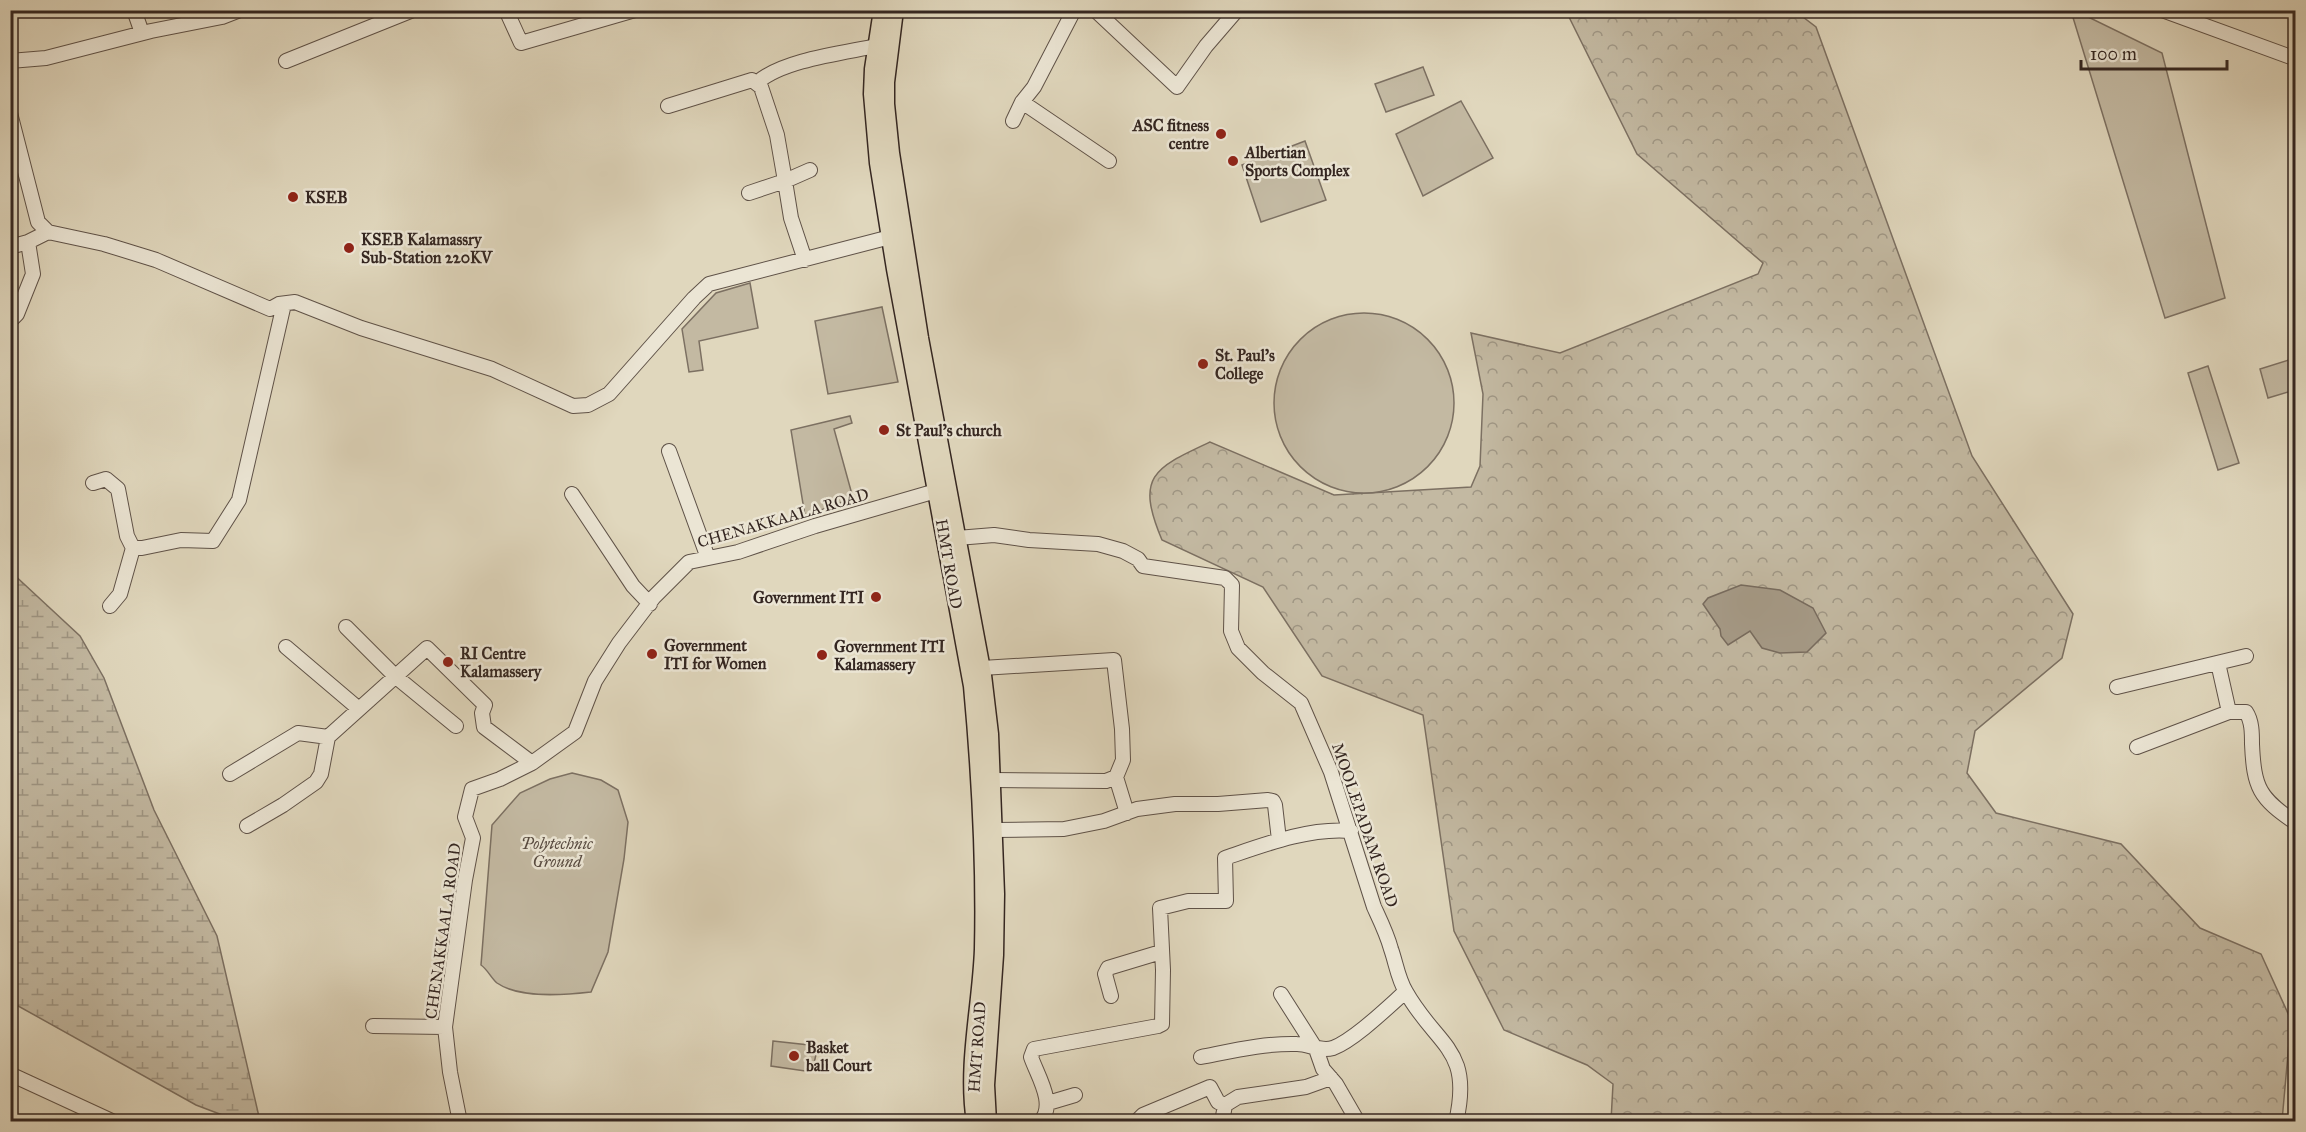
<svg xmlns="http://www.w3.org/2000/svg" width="2306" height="1132" font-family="'IM FELL Great Primer',serif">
  <defs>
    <pattern id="forest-crowns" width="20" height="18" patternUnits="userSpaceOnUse" patternTransform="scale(1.5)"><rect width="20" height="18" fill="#c3b9a2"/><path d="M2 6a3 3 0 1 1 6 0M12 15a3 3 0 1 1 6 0" fill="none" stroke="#9f9684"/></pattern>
    <pattern id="wetland-marsh" width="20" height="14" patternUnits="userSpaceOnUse" patternTransform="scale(1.5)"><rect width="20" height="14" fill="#c3b9a2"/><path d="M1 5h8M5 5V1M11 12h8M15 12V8" fill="none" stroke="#9f9684"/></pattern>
  </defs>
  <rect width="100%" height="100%" fill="#e0d7bd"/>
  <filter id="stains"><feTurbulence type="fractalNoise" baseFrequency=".00333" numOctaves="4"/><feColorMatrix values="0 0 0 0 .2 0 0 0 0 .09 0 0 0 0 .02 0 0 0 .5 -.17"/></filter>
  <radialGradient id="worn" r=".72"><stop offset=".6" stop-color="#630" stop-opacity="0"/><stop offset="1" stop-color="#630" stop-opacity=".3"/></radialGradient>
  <!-- forest -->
  <path fill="url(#forest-crowns)" stroke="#7c7062" stroke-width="1.5" d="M1566 11H1795L1816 27 1972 456 2073 614 2062 658 1975 731 1967 773 1996 813 2121 844 2200 928 2261 954 2291 1020 2282 1121H1611L1613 1084 1587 1065 1504 1030 1454 931 1423 715 1322 676 1263 587 1162 540C1135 476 1154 468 1210 442L1334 495 1471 487 1480 466 1483 394 1471 333 1560 353 1758 274 1763 263 1637 154Z"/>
  <!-- wetland -->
  <path fill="url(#wetland-marsh)" stroke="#7c7062" stroke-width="1.5" d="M10 571 80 636 104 678 154 810 217 936 260 1121H238L196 1105 11 1002Z"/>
  <!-- park -->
  <path fill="#c3b9a2" stroke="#7c7062" stroke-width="1.5" d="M2071 11H2076L2162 53 2225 298 2165 318Z
    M1423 67 1434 95 1386 112 1375 84Z
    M1461 101 1493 158 1423 196 1396 134Z
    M1305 141 1326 200 1261 222 1242 165Z
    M750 283 758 328 699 341 703 370 689 372 682 329 716 293Z
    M882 307 898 382 828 394 815 321Z
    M1274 403a90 90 0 1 1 180 0a90 90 0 1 1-180 0Z
    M2295 358V390L2268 398 2260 369Z
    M2208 366 2239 463 2218 470 2188 373Z
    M850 416 852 423 834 429 853 498 805 516 791 430Z
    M572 773 601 780 618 790 628 822 624 859 608 952 591 992C565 995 520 999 497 983 491 978 488 970 481 965L492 825 520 793 550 779Z
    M773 1041 818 1046 812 1072 771 1066Z"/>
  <!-- water -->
  <path fill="#a69b88" stroke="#786c5f" stroke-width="1.5" d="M1741 585 1780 590 1813 608 1826 633 1807 652 1780 653 1762 648 1750 631 1728 645 1721 636 1720 629 1703 604 1708 598Z"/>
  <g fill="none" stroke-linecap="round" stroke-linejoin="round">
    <defs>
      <path id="minor" d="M134 10 142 33
        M506 10 521 43 635 10
        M1095 10 1177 87 1206 46 1237 10
        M2162 10 2296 59
        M10 61 46 58 151 31 222 17 240 10
        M286 61 413 10
        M758 82C783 60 843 53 876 46
        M1022 102 1109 161
        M668 106 752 80 761 87 777 135 785 181 810 170
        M10 113 38 222 48 232 104 244 156 260 270 309 279 304 295 302 361 328 492 369 573 406 588 405 609 394 694 298 709 284 898 235
        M1013 121 1022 102 1034 87 1074 10
        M749 193 785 181 791 218 805 260
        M10 247 28 242
        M10 321 17 314 33 274 28 242 48 232
        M669 451 708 558
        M93 483 106 479 118 489 127 536 133 548H142L181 540 213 541 239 500 284 304
        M572 494 633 586 650 604
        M957 538 994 535 1029 540 1098 544 1123 551 1138 559 1143 566 1225 578 1232 585 1231 631 1238 648 1263 673 1301 703 1331 772 1374 907C1380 920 1387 934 1391 949 1396 963 1398 979 1406 992 1437 1047 1473 1048 1456 1122
        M110 606 120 594 133 548
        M346 627 395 676 456 726
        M286 647 359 709
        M2218 663 2229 712
        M982 668 1114 660 1122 729 1123 760 1116 777 1127 813
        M2117 687 2246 656
        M2137 747 2229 712H2246C2252 721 2252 733 2252 744 2254 788 2259 798 2296 823
        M230 774 298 733 328 737
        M993 780 1106 781 1116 777
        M247 826 283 805 316 782 321 774 328 737 427 648 485 705 482 713 484 727 532 763
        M995 830 1064 829 1104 821 1137 809 1175 804H1218L1268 800 1273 801 1275 805 1279 840
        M1281 994 1316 1049 1323 1069 1336 1084 1358 1122
        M1111 996 1105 974 1108 968 1161 952
        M373 1026 445 1027
        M1201 1057C1232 1051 1265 1043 1297 1044 1309 1044 1320 1052 1333 1048 1354 1040 1387 1008 1405 992
        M10 1074 114 1122
        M1048 1103 1075 1095
        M460 1122 450 1072 445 1027 465 880 473 838 465 817 472 789 500 779 532 763 575 732 595 681 619 643 654 597 689 562 738 552 815 526 936 491
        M1040 1122C1057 1105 1037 1075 1031 1057L1034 1049 1158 1026 1162 1024 1163 970 1160 908 1188 901H1226L1225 858C1263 845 1310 827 1351 831
        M1136 1122 1143 1115 1210 1087 1218 1102 1225 1105 1238 1097 1306 1087 1331 1078
        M1222 1122 1225 1105"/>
      <path id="major" d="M882 10 873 69 872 94 878 163 895 269 972 686C980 773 985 861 983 949 981 1006 966 1065 975 1122
        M895 10 886 82V104L891 153 920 338 983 675 990 734 996 894 995 955 986 1085 988 1122"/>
    </defs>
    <!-- minor casing -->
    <use href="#minor" stroke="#5f5248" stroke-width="16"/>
    <!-- major casing -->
    <use href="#major" stroke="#342621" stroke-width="19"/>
    <!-- minor -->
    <use href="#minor" stroke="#ebe5d4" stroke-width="14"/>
    <!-- major -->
    <use href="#major" stroke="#e0d7bd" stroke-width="16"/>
  </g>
  <!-- markers -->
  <g fill="#8f2418" stroke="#ebe5d4" stroke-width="2">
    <circle cx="1221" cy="134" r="6"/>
    <circle cx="1233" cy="161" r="6"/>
    <circle cx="293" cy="197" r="6"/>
    <circle cx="349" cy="248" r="6"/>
    <circle cx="1203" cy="364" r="6"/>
    <circle cx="884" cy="430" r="6"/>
    <circle cx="876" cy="597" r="6"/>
    <circle cx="652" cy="654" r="6"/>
    <circle cx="822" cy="655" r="6"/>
    <circle cx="448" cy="662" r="6"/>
    <circle cx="794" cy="1056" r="6"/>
  </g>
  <g text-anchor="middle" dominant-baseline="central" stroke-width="5" stroke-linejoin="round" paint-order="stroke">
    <!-- poi labels -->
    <g font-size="16" font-weight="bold" fill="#342621" stroke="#ebe5d4" text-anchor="start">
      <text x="1209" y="125" text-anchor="end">ASC fitness<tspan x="1209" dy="18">centre</tspan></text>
      <text x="1245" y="152">Albertian<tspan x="1245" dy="18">Sports Complex</tspan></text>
      <text x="305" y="197">KSEB</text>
      <text x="361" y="239">KSEB Kalamassry<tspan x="361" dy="18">Sub-Station 220KV</tspan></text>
      <text x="1215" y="355">St. Paul's<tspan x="1215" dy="18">College</tspan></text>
      <text x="896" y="430">St Paul's church</text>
      <text x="864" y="597" text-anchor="end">Government ITI</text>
      <text x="664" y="645">Government<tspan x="664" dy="18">ITI for Women</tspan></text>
      <text x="834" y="646">Government ITI<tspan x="834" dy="18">Kalamassery</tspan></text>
      <text x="460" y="653">RI Centre<tspan x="460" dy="18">Kalamassery</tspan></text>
      <text x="806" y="1047">Basket<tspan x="806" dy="18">ball Court</tspan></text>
    </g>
    <!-- street labels -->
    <g font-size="16" fill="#342621" stroke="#ebe5d4">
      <text transform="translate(783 518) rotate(-16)">CHENAKKAALA ROAD</text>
      <text transform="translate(949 564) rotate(80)">HMT ROAD</text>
      <text transform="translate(1365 825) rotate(71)">MOOLEPADAM ROAD</text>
      <text transform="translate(443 931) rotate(-82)">CHENAKKAALA ROAD</text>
      <text transform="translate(977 1047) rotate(-86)">HMT ROAD</text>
    </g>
    <!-- park labels -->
    <g font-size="16" font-style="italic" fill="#584b41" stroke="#ebe5d4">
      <text x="557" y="843">Polytechnic<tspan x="557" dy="18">Ground</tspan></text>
    </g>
  </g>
  <!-- margin -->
  <rect width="2306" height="1132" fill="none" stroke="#e0d7bd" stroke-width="36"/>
  <rect x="12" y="12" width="2282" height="1108" fill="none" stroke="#342621" stroke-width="3"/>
  <rect x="18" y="18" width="2270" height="1096" fill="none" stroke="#342621" stroke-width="1.5"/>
  <!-- scale -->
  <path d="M2081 60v9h146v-9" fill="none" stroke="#342621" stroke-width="3"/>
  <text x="2090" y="60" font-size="18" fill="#342621" stroke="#ebe5d4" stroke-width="4.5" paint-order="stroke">100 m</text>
  <rect width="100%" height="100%" filter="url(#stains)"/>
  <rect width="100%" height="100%" fill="url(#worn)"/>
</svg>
